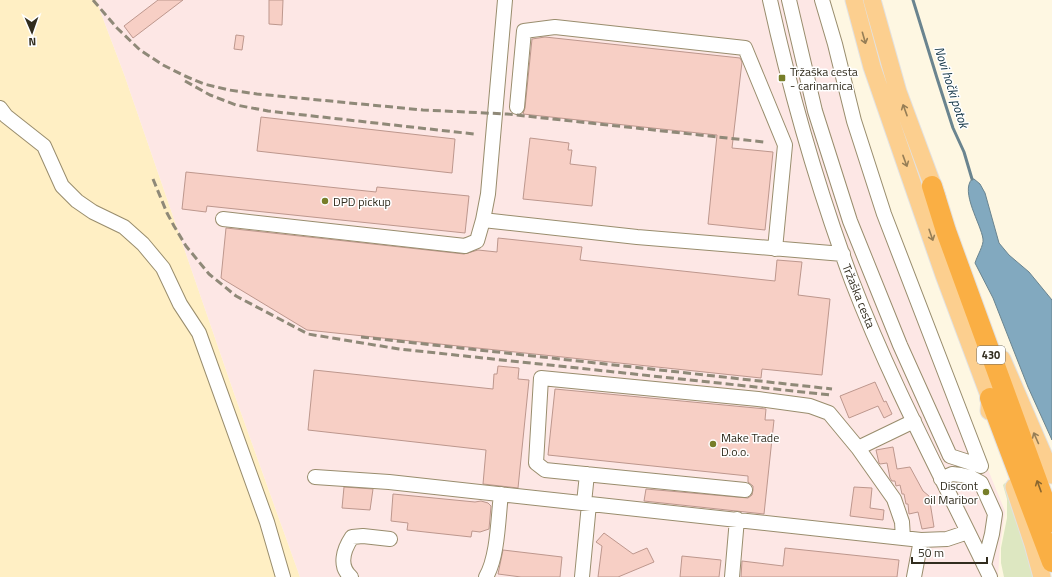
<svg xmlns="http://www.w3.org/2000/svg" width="1052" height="577" font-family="'Titillium Web',sans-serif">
  <rect width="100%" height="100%" fill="#fef7e2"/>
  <!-- built -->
  <path fill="#ffefc4" d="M0 0H96L124 74 235 396 300 577H0Z"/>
  <!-- industrial -->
  <path fill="#fde7e5" d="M96 0H830L863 136 950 377 1005 511 1000 546 998 577H300L235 396 124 74Z"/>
  <!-- green -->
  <path fill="#dde7c1" d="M1005 483H1006L1036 577H1004L1001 563V548L1007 518V499L1003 485Z"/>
  <!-- water -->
  <path fill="#82a9bf" stroke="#6a848f" d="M972 179H974L980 184 985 193 999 243 1009 255 1029 272 1052 300V440L1028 387 993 298 975 263C977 256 984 245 983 239 981 224 960 192 972 179Z"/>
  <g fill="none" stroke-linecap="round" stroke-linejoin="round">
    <!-- stream -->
    <path stroke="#6a848f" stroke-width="3" d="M913 0 937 78 953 128 964 152 972 179"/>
  </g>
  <!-- building -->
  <path fill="#f7cfc5" stroke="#bd978d" d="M158 0H183L133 38 124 26Z
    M269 0H283L282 25 269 24Z
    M236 35 244 36 242 50 234 49Z
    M545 37 740 58 742 62 732 148 773 152 765 230 708 224 717 135 523 114 525 108 532 39Z
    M261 117 455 139 452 173 257 151Z
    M530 138 569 143 568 150H572L570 164 596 167 592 206 523 199Z
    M186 172 376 192 377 187 469 196 465 233 207 206 206 212 182 209Z
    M226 228 464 254 478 250 497 252 498 238 582 247 580 260 775 281 777 260 802 262 798 295 830 299 822 375 762 369 761 378 307 330 221 278Z
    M498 366 519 368 518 379 529 380 518 488 483 484 486 450 308 430 314 370 493 389 494 374H497Z
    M875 382 884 402 886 401 892 414 884 418 878 406 849 418 840 396Z
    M555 389 766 409 765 420H774L764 514 644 501 646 489 748 498 752 495 753 490V486L748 482V476L548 455Z
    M893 447 897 469 910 467 923 491 929 496 934 527 922 529 918 512 909 514 908 504H906L904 494H902L900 485 896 486 895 481H892L890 478 887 463 880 464 879 463 876 450Z
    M344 487 373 489 370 510 342 508Z
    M854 487 872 488 870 508 884 510 883 520 850 516Z
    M393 494 475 502 481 501 488 503 491 506 489 529 480 532 472 531 471 537 407 530 408 523 391 521Z
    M604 533 633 554 647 548 654 562 618 577H598L602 546 596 542Z
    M785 548 899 560 897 577H741L742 561 783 566Z
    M503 550 562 557 560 577H521L498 574Z
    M682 556 721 560 719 577H680Z"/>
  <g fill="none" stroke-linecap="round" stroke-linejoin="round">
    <defs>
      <path id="minor" d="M770 0C791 95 818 189 852 281 891 383 943 479 990 577
        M789 0 815 111 850 221 900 345 950 456 981 466 884 214 854 121 835 44 822 0
        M517 107 524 31 555 27 745 48 785 145 775 249
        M0 108 6 116 44 146 62 186 77 201 93 212 124 227 143 244 163 268 180 304 199 333 267 522 283 577
        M223 219 465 246 477 241 483 220 637 237 843 254
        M483 220 488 194 505 0
        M858 448 914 421
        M315 477 389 482 921 540 947 539 968 532
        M941 479 952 474 961 475 970 477 981 483 995 514 992 534 984 565
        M745 490 545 470 536 463 541 378 758 399 810 406 829 413 858 448 894 499 902 522 903 538
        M584 503 587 474
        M351 577C338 566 344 549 352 537L363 536 390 539
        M486 577C498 556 498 519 501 494
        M582 577 589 504
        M732 577 737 519
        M914 577 921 540"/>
      <path id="major" d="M854 0 872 67 944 275 990 398 989 411
        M872 0 898 92 937 197
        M1002 359 1052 475
        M1014 487 1033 544 1042 577"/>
      <path id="highway" d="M932 186 946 231 1052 522
        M990 398 1052 562"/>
    </defs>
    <!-- minor casing -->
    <use href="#minor" stroke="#998d6d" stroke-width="16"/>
    <!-- major casing -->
    <use href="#major" stroke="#e2e1e0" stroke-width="19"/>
    <!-- highway casing -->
    <use href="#highway" stroke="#e2e1e0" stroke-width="22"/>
    <!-- minor -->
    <use href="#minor" stroke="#fff" stroke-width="14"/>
    <!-- major -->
    <use href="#major" stroke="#fccf8f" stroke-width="17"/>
    <!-- highway -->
    <use href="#highway" stroke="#faaf44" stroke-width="20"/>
    <!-- rail -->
    <path stroke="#8f8978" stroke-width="3" stroke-dasharray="8 4" stroke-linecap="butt" d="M93 0 117 28 140 50 163 65 185 76 204 84 229 90 257 94 423 110 507 114 764 142
      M185 81 210 95 236 105 268 111 474 134
      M153 179 167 213 174 226 186 246 209 274 236 296 308 334 399 349 831 395
      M361 337 832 389"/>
  </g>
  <!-- one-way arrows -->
  <defs><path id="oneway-shaft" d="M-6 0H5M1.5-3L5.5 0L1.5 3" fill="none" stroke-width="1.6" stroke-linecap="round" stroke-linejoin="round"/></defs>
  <g stroke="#967e56">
    <use href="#oneway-shaft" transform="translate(864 38) rotate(74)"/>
    <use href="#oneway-shaft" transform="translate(905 110) rotate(-110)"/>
    <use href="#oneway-shaft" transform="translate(905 161) rotate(70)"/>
    <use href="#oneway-shaft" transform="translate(931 235) rotate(71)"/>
    <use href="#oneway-shaft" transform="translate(1036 438) rotate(-114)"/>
  </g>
  <use stroke="#8b672f" href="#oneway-shaft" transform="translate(1039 486) rotate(-110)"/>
  <!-- markers -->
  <g fill="#777e29" stroke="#fff" stroke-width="1.5">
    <rect x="778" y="74" width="8" height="8" rx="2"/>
    <circle cx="325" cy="201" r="4"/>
    <circle cx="713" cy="444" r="4"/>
    <circle cx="986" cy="492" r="4"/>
  </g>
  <g text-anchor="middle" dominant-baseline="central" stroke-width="3" stroke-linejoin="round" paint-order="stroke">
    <!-- shield labels -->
    <rect fill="#fff" stroke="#6f6b62" stroke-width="1" x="977" y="346" width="28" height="18" rx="3"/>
    <g font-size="11" font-weight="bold" fill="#312c1e">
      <text x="991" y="355">430</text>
    </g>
    <!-- poi labels -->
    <g font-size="12" fill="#312c1e" stroke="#fff" text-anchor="start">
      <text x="790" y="71">Tržaška cesta<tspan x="790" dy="14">- carinarnica</tspan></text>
      <text x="333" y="201">DPD pickup</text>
      <text x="721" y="437">Make Trade<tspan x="721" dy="14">D.o.o.</tspan></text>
      <text x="978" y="485" text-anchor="end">Discont<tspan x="978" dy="14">oil Maribor</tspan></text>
    </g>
    <!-- street labels -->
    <g font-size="12" fill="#312c1e" stroke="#fff">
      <text transform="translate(859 296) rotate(68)">Tržaška cesta</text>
    </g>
    <!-- water labels -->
    <g font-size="13" font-style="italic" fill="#0e3142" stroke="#fff">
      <text transform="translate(952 87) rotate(72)">Novi hočki potok</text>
    </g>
  </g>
  <!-- north arrow -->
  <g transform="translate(32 32) rotate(178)" stroke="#ffffff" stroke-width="3" paint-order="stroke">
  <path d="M0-3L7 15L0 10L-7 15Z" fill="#312c1e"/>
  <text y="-6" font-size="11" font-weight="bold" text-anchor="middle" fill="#312c1e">N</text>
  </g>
  <!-- scale -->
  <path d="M912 557v6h75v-6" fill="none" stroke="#312c1e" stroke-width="2"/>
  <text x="918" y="557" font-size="12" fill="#312c1e" stroke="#ffffff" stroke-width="3" paint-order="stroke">50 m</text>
</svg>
